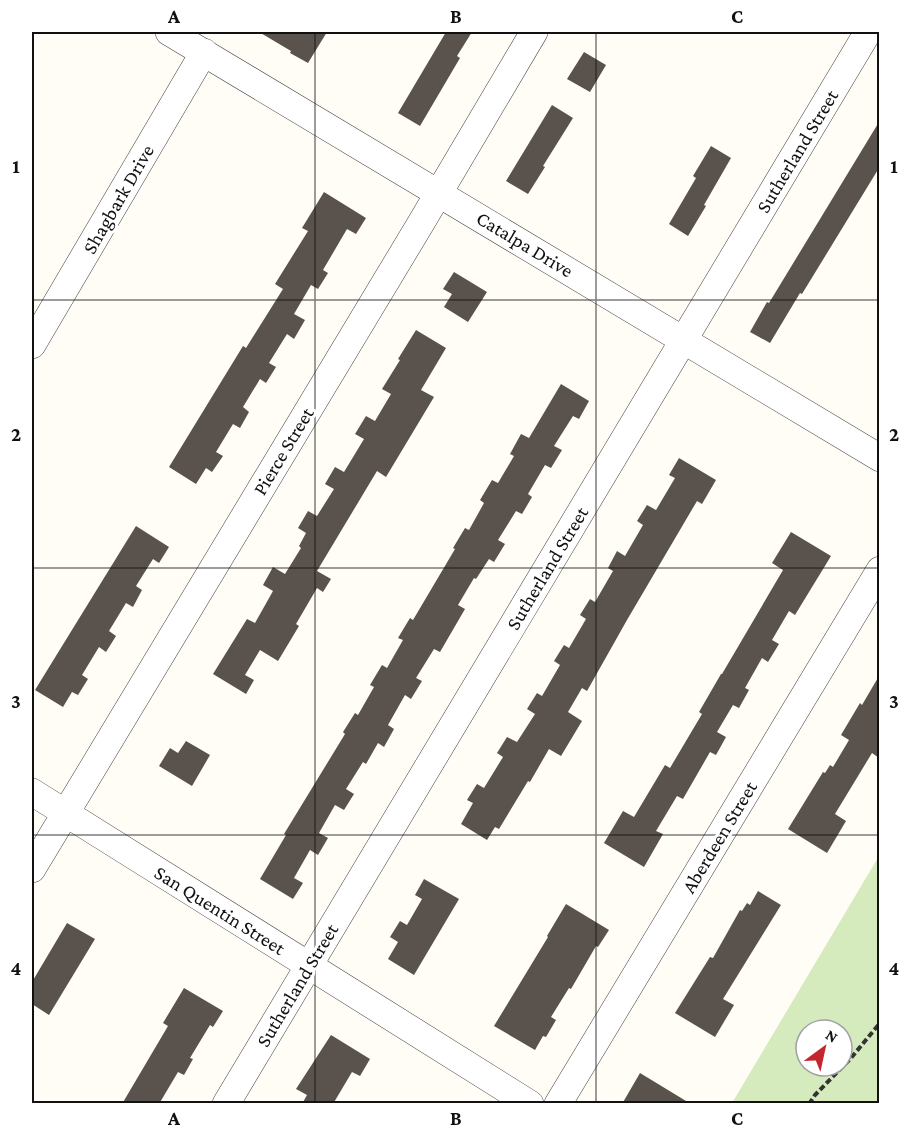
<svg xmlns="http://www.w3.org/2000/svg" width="911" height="1135" font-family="'Crimson Pro',serif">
  <rect width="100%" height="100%" fill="#fffdf5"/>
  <!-- green -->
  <path fill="#d5ebbd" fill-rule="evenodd" d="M879 856V1103H732ZM806 1030H842V1066H806Z"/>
  <!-- building -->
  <path fill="#5a524d" d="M259 32H327L308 63 290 53 291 51Z
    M446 32H472L457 56 460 58 420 126 398 113Z
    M584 52 606 65 590 92 567 79Z
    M552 105 573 118 543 166 545 167 528 194 506 181Z
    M879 122V168L802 294 800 293 770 343 750 332 767 302 769 303Z
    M711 146 731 158 704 205 706 206 688 236 669 224 696 178 693 176Z
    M324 192 366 218 356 234 347 229 323 270 328 273 318 289 311 285 294 314 305 320 294 339 287 334 269 363 276 367 266 383 260 379 243 407 249 412 240 428 233 424 216 452 223 456 212 472 206 468 196 484 169 467 243 346 246 348 283 289 275 284 308 231 302 228Z
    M454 272 487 292 468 322 444 307 452 294 443 289Z
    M416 330 446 348 421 390 434 397 386 477 377 471 317 571 331 579 323 592 317 588 296 624 299 626 278 661 260 650 245 675 254 680 246 694 213 674 247 619 255 623 273 591 263 585 273 567 285 574 301 548 299 546 306 533 298 528 308 511 317 516 334 489 325 484 335 467 344 472 364 439 355 434 366 416 375 421 391 394 382 389 400 360 398 359Z
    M561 384 589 401 579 419 573 416 554 446 562 450 551 468 545 465 528 494 532 497 522 514 516 511 498 540 505 544 494 562 489 559 476 579 474 578 458 605 465 609 440 652 434 649 416 678 422 681 411 699 405 695 388 725 394 729 384 747 378 743 366 764 363 762 346 789 354 794 344 810 335 805 319 833 328 838 318 855 310 850 294 878 303 883 293 899 260 879 286 835 284 834 345 734 343 732 355 713 358 715 374 687 370 685 382 665 387 668 403 640 398 638 410 618 413 620 455 549 453 548 465 528 469 530 484 503 480 500 492 480 498 483 514 456 510 454 521 434 529 438Z
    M679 458 716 480 702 504 697 501 627 620 587 691 582 688 568 712 582 721 561 756 549 749 530 782 528 781 499 829 495 827 487 840 461 824 473 803 467 800 477 784 484 788 503 757 497 753 507 737 517 742 535 714 527 709 537 693 542 696 560 665 554 661 564 645 569 648 586 619 580 615 590 599 595 602 613 571 608 568 617 551 625 556 643 525 637 521 647 505 656 510 675 478 669 475Z
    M136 526 169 547 159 563 153 559 136 586 142 590 133 607 126 603 109 631 116 636 106 652 99 647 82 675 88 679 78 695 72 692 63 707 35 690Z
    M791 532 831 556 795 615 789 611 772 640 779 644 768 662 762 658 745 688 749 690 739 708 733 705 717 732 726 737 716 755 710 752 683 799 677 796 656 831 663 834 644 867 604 843 623 811 634 817 665 765 670 768 702 714 699 712 721 674H722L783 570 772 563Z
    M879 676V758L872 753 835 814 846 821 827 853 788 829 823 772 825 773 830 765 833 767 849 740 841 735 860 703 862 705Z
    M186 741 210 755 192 786 159 766 170 748 178 753Z
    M424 879 459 899 414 975 388 959 398 942 390 937 400 921 407 925 422 899 415 895Z
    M758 891 781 905 723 999 734 1005 715 1037 675 1013 710 957 713 958 740 910 742 911 747 903 750 905Z
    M566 904 609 930 598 947 596 946 571 989 569 988 551 1017 556 1020 546 1037 543 1036 535 1050 494 1026 548 937 547 936Z
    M67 923 95 939 49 1015 32 1004V982Z
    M184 988 223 1011 213 1027 210 1025 190 1058 193 1059 184 1075 178 1072 159 1104H122L168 1026 163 1023Z
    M331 1035 370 1059 360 1076 352 1072 333 1104H302L307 1095 296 1089Z
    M640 1073 691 1104H622Z"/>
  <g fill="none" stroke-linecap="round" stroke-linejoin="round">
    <defs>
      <path id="minor" d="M169 32 880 458
        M32 345 204 52
        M32 792 530 1104
        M32 869 421 223 534 32
        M226 1104 868 32
        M558 1104 880 570"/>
    </defs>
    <!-- minor casing -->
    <use href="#minor" stroke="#444" stroke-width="28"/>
    <!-- path -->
    <path stroke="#333" stroke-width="4" stroke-dasharray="6 3" stroke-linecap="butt" d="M809 1104 815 1095 851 1058 880 1023"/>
    <!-- minor -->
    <use href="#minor" stroke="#fff" stroke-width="27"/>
  </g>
  <!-- grid -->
  <path fill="none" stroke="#111" stroke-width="1.5" stroke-opacity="0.55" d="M315 32V1104M596 32V1104M32 300H880M32 568H880M32 835H880"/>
  <g text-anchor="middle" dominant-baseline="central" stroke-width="6" stroke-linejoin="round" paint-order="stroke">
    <!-- street labels -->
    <g font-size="20" fill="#111" stroke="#fff">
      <text transform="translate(797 151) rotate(-59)">Sutherland Street</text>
      <text transform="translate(118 199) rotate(-60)">Shagbark Drive</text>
      <text transform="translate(525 244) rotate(31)">Catalpa Drive</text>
      <text transform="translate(283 451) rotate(-59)">Pierce Street</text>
      <text transform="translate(547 568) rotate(-59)">Sutherland Street</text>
      <text transform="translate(719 837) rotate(-59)">Aberdeen Street</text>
      <text transform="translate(220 910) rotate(32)">San Quentin Street</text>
      <text transform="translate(297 985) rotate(-59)">Sutherland Street</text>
    </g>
  </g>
  <!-- border -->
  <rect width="911" height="1135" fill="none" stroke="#ffffff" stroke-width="66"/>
  <!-- north arrow -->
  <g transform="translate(824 1048) rotate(33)"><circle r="28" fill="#ffffff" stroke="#a0a0a0" stroke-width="1.5"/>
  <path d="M0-4.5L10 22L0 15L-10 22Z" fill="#c4262e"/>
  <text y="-9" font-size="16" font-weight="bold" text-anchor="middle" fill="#111111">N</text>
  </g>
  <rect x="33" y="33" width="845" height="1069" fill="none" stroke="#111" stroke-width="2"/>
  <g font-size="20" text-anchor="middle" font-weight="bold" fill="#111">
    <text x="174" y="23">A</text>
    <text x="456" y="23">B</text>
    <text x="737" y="23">C</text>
    <text x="16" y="173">1</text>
    <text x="894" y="173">1</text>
    <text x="16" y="441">2</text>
    <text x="894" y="441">2</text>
    <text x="16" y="708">3</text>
    <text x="894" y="708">3</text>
    <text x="16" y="975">4</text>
    <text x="894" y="975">4</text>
    <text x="174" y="1125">A</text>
    <text x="456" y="1125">B</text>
    <text x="737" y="1125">C</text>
  </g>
</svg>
